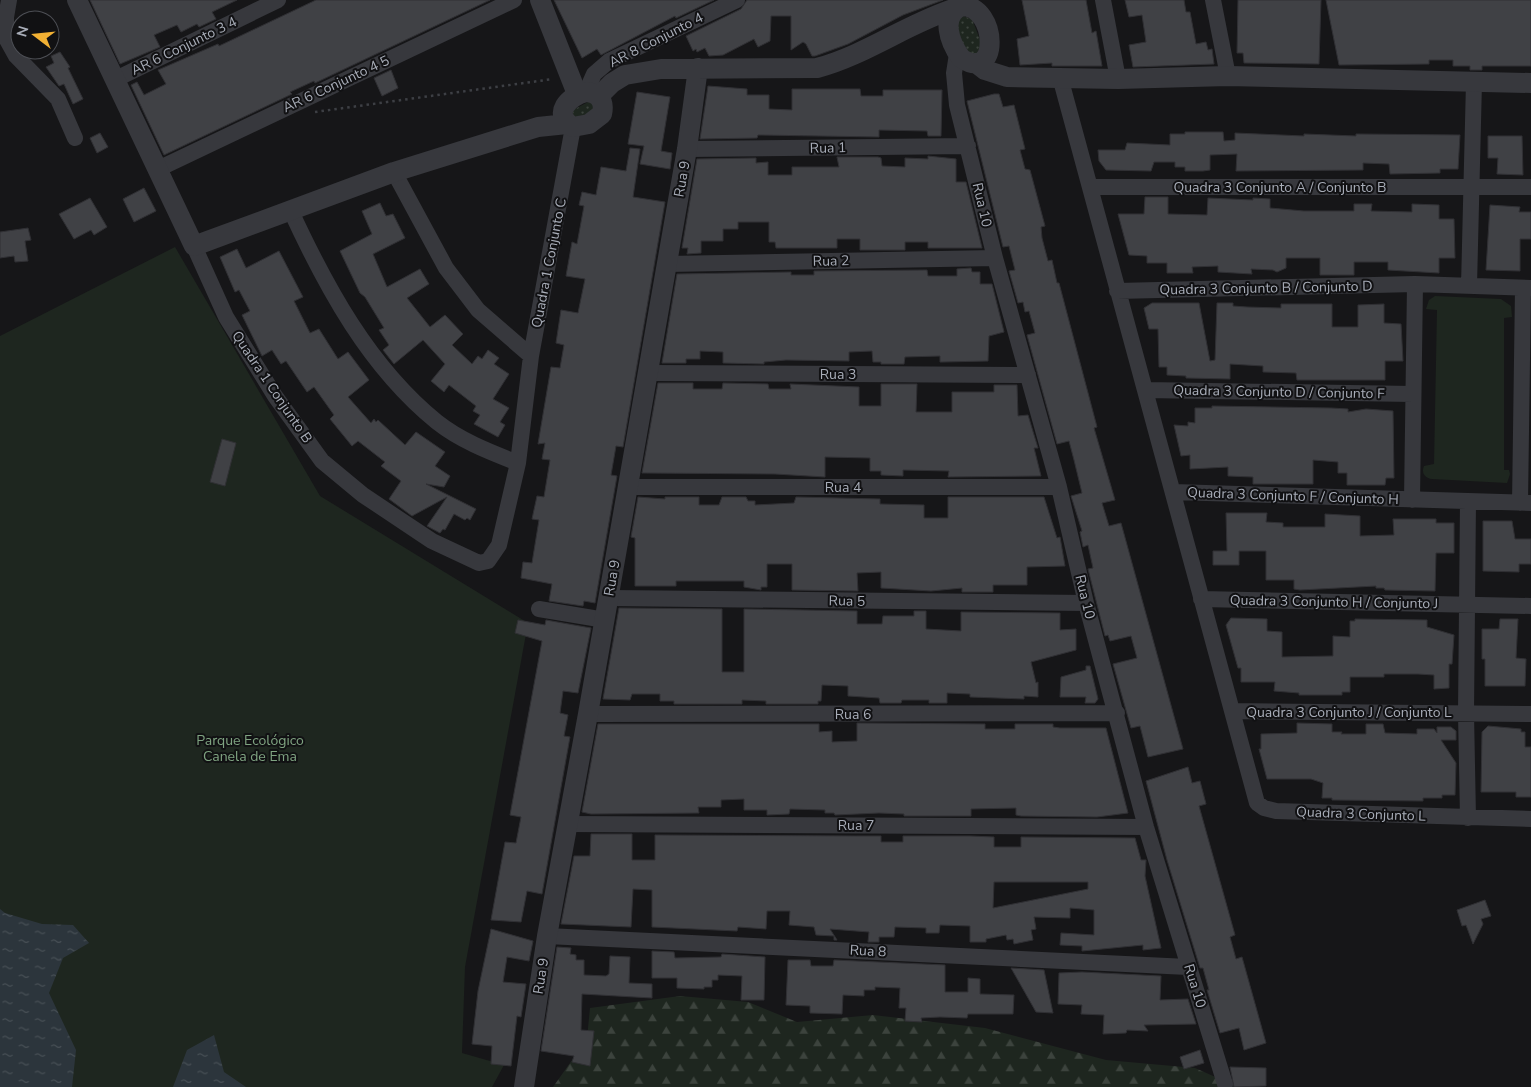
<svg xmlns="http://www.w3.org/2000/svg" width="1531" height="1087" font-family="'Nunito Sans',sans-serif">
  <defs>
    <pattern id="grass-dots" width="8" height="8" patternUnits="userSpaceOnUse" patternTransform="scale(1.25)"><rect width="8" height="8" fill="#1e261f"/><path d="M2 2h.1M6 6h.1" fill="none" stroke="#3c433d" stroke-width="1.8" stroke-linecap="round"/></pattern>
    <pattern id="forest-firs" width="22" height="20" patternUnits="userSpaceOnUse" patternTransform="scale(1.25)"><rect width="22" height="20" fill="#1e261f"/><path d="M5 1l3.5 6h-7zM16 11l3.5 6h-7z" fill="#3c433d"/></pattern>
    <pattern id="water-ripples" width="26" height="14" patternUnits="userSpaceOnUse" patternTransform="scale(1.25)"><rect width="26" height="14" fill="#2c353c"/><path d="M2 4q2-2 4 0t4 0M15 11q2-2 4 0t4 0" fill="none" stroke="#485056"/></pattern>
  </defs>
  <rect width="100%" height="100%" fill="#161618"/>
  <!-- grass -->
  <path fill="url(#grass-dots)" d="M959 15 972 19 982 45 973 59 950 23Z
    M590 101 598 113 573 118V110Z"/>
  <!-- forest -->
  <path fill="url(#forest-firs)" d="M680 996 748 1002 797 1022 873 1015 985 1028 1106 1060 1195 1068 1238 1087H553L587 1039 590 1008Z"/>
  <!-- green -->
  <path fill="#1e261f" d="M175 247 320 496 528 623 465 967 462 1053 504 1065 492 1087H0V336Z
    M1435 296 1501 299 1511 306 1512 317 1504 318V470H1509L1510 474 1507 483 1432 479C1425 478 1421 473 1424 466L1434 464 1437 310 1426 309 1429 300Z"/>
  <!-- water -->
  <path fill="url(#water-ripples)" d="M0 909 5 913 42 924 73 925 89 943 63 958 49 993 76 1050 72 1087H0Z
    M214 1035 224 1072 246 1087H173L187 1050Z"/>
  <!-- building -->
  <path fill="#404145" stroke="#303034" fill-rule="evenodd" d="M90 0H237L212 12 216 19 199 27 197 24 181 32 177 25 154 35 160 47 120 64Z
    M316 0H490L315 83 314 81 290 92 292 94 164 155 131 85 137 82 144 95 166 84 158 70 218 44 219 46Z
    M554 0H714L676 18 675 16 601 55 597 49 582 58Z
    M747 0H943L903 15 848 44 815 56H812L806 44 803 42 791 50V16H771L770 41 758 47 754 39 723 55 709 56 705 48 697 52 696 49 693 51 686 36 741 9Z
    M1022 0H1086L1092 33 1096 31 1102 66H1052V63L1020 65 1017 39 1029 36Z
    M1125 0H1184L1186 12H1190L1196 44 1206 42 1208 50 1212 49 1214 64 1133 67 1129 45 1146 42 1142 15 1129 17Z
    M1238 0H1321L1319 64 1244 63 1243 53H1237Z
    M1326 0H1531V66H1482V70H1470V66H1453V60H1429V64L1339 65Z
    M60 52 70 67 68 68 83 99 73 104 64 84 59 86 46 67 54 63 51 56Z
    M391 70 398 88 382 96 374 78Z
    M708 86 747 89V95H769V109L792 110V89H860L861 96H883V90H942L941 136H928L927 131 879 130V137L758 135 757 138 700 139Z
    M637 92 670 97 661 151 672 153 670 169 640 164 644 146 628 144Z
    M994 94H999L1003 107 1014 105 1025 149 1020 150 1025 169 1030 170 1045 226 1041 227 1042 238 1048 261 1052 260 1057 283H1059L1097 427 1094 428 1115 500 1102 503 1109 526 1121 523 1183 749 1148 757 1140 726 1131 728 1113 664 1137 658 1131 636 1110 641 1108 635 1105 636 1088 569 1093 568 1088 545 1083 547 1080 532 1082 531 1071 496 1082 493 1074 460 1069 441 1057 444 1027 335 1035 333 1029 311 1025 312 1023 302 1018 303 1009 271 1015 270 1009 246 1003 247 967 101Z
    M1185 132H1223L1224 141 1235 140V133L1304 136V134L1356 136V134L1460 135 1458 169H1440V173L1390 174 1389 164 1363 163V170L1236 171 1237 154 1210 155V170L1203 171H1185V167H1175V162H1154L1151 171 1106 170 1099 161 1098 150H1125L1127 143 1170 145V134H1185Z
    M100 133 108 147 97 153 90 138Z
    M1488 136H1522L1523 175 1497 174 1498 158H1488Z
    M630 148 640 149 633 197 665 202 623 447 616 446 611 475 617 476 595 603 584 601 583 606 549 601 552 584 521 578 523 562 532 563 539 520 532 519 537 496 544 497 550 460 542 459 545 443 538 444 551 367 560 368 564 345 556 343 561 310 578 313 585 279 566 276 572 242 577 244 584 206 579 205 582 192 596 195 601 167 626 171Z
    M928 156 956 159V182H966L982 248H928V242H905V250H860V239H837V248H776L775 242H769V222H738V229H723V241H701V253L687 254 688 248H682L697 159 756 158V163L768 162V175H792V167H839L837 157H878L881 158 882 166 905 167V158L928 159Z
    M144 188 156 211 134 222 123 199Z
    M1145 197H1168V214L1207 215 1208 198 1253 200V198L1270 199V208L1304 211H1354V204H1372L1371 211 1412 212V204L1439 205V219H1454L1455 258H1439V273L1388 270V262H1354V275H1320V258H1286V268L1277 272 1273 270 1251 269 1252 274 1218 272V266L1192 267 1193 273H1167V263H1147V256L1129 255 1118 214H1144Z
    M90 198 107 227 94 235 91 230 74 239 59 214Z
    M380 203 386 216 393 214 405 238 373 254 387 287 420 269 429 284 407 298 430 327 445 315 463 334 452 345 472 364 478 356 482 359 488 350 499 358 494 364 509 374 493 399 509 408 500 422 505 425 498 437 474 424 480 415 473 411 476 406 449 385 444 392 431 381 445 364 423 340 394 364 383 350 389 345 379 330 384 328 365 297 360 293 340 251 372 234 362 211Z
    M1490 205 1520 207 1519 212H1531V239H1520V271L1486 270Z
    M28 228 31 240 25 241 28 261 15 262 14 256 0 258V232Z
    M237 249 246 268 279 251 303 297 294 301 310 333 319 329 338 359 348 352 369 380 348 397 371 423 374 419 376 422 378 420 405 445 416 432 445 452 435 466 450 476 444 487 426 484 476 509 470 520 467 518 465 520 454 514 445 530 443 529 440 533 427 526 447 497 412 516 389 499 401 481 381 466 385 462 358 441 352 446 330 419 334 415 314 387 307 392 286 361 281 364 272 350 262 356 242 315 250 311 239 290 235 292 220 257Z
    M971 268 972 272H980V284H992L1004 332 989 336 988 361 943 362H940V356L905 357 904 364H881V362H873L872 351 849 352V361L786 360 764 362V364L723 363V352L700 351V359H686V363H662L677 274 791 272V275H814V271L927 270 928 276H957V269Z
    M1152 303H1199L1210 361 1215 360 1217 303H1233V306L1247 307 1281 308V304H1332V327H1358V305L1384 304V323L1401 324 1403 361H1385V380H1297L1296 373 1263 372V366L1230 364V379L1186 378V376L1167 375V367H1159L1158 329H1149L1144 308Z
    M658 383H693V389H722L723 383 768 384 769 389H791L790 384 859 387V406H881V384H917L916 412H952V392H994V385H1017L1018 416 1028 415 1038 448H1034L1041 476 948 477 949 471 903 470V476L881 475V471H870V458L825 457V477L775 474 642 473Z
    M1212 406 1331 408 1348 409V412L1366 409 1393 411 1394 478H1386L1385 485H1347V473H1338V462L1313 460V484H1253V477L1228 476V467L1190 469V455L1181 456 1174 425 1188 426V422L1195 423V408H1212Z
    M222 439 236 443 225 486 210 482Z
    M638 497 665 499V497H699V505H719L722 497H746L748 501H755V505L794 503 796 497 880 499V504L924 505V518H948V497H1044L1057 538 1060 537 1065 566 1027 567V585H993V592H962V588L931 591 881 588V572L857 573 858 591 792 590V564H767V587H761V590L744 587V581H676V586H635V538L631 537Z
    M1226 513H1267L1266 522 1283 523V527H1325V514L1360 516V536L1394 535 1393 519H1436V523H1454V553H1436L1435 591 1385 590 1384 588H1376V586L1300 590 1294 589V580H1266V551H1239V565H1213V551H1227Z
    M1483 521H1512L1515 539H1531V564H1519V572L1483 571Z
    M619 608 722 609V672H744V609L857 611V624H882L883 616H914V611H926V629L961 631V612L1060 613V630L1076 629V650L1031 662 1036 683 1038 682V697L1024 696V699L970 697V694L947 693V703H929V700H902L901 703H880L879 698 848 696V686L822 685 821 701H818V704H766V701L742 700V704H674V701H660V694H632L630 700 603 699Z
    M1231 618 1267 619V631L1282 632V657L1333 656V636L1350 637V621H1355V619L1427 620V627L1454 635 1452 664H1449V688L1434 689V675L1418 674H1384V677H1350V692H1342V695H1299V693L1274 691 1275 682H1241V668H1238L1226 625Z
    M1500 619H1518L1516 658 1526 659 1525 686H1485V659H1482V629H1499Z
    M518 620 545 625 546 620 591 628 578 693 563 691 560 713 568 715 564 736 570 737 542 894 527 891 521 922 491 920 505 842 516 843 521 817 510 815 542 641 515 633Z
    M1086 666H1090L1098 699 1095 703H1085L1086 697H1060L1061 677 1086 670Z
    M857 723 985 724V729H1015V724H1053V727L1060 728H1106L1128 813 1097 817 1021 816 1016 815V808L971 809V816H904V814L879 813 835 815 834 813H825V810L790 809 789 814 767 815V810H744V799L721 800V807H698L699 813 591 814 582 812 598 724H819V732L832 731V742L857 741Z
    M1297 723 1332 724V732H1342L1341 734H1366V724H1383L1385 733 1417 734V729H1434L1437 733V727H1451L1456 731V740H1441L1456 763 1455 795H1442V798H1423V801L1332 800V798H1322L1323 783 1311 779H1267L1259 749H1261V734L1297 733Z
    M1488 726 1521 729V732H1525V747H1531V797H1516V792H1481L1482 732Z
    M1188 767 1192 783 1200 781 1206 804 1199 806 1235 935 1230 937 1236 959 1242 957 1266 1043 1244 1050 1239 1028 1220 1033 1207 990H1209L1203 968H1200L1167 860 1146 781Z
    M591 834H632V860H655V835L858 836H881V842H903V836H970L994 837V847H1021V837L1135 838 1141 860H1146L1145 876 1161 948 1143 950V945L1082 951V946L1060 945 1061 933 1094 935V910L1070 908V918L1034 917 1036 929 1031 930 1033 940 1014 944 1013 939 1007 940 1006 935 986 939V942H970V926L940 925 939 933H926V928L895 927 894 937H879V942H868L869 932 830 929 837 940H834V936L816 935 814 927 789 925 790 911H767L766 929 738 927 737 931 652 927V890L633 889 631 927 561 924 574 856H590ZM994 882H1088V889L993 908Z
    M1485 900 1491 916 1481 919 1483 924 1473 944 1466 925 1462 926 1457 910Z
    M491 929 533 941 529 961 507 957 503 982 526 984 521 1017 517 1016 511 1066 491 1064 492 1046 472 1044 478 991Z
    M557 947 571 948 570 954 576 955V960H584V975L606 976 609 974 610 956 630 957 629 983 652 984V998L582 994 581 1030 594 1031 590 1066 572 1062 574 1056 541 1051Z
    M652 951 674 952 675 958 721 957 722 954 765 957 764 1000H741L742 976 718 975V980H712V987H704V989L677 988V978H652Z
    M788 960H810L811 966H833L834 960 945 965V992H968V978L980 979V994L1014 995 1013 1014H968L967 1018 940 1017 921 1018 922 1022 905 1021 906 1008H899L900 988 875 987V990H864V996L843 995 842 1014 810 1013V1006L786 1005Z
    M1011 968 1044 970 1053 1013 1036 1012Z
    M1082 972 1161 976 1160 1000 1188 999 1196 1024 1144 1025 1148 1031 1127 1030 1126 1033 1103 1034 1104 1015 1081 1014 1082 1005 1058 1004 1059 973Z
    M1200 1050 1204 1063 1184 1069 1180 1057Z
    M1230 1067 1266 1068V1086L1234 1087Z"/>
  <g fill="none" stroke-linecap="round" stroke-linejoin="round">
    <!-- path -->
    <path stroke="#3d3f44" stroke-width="2.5" stroke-dasharray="2.5 4" stroke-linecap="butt" d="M315 112 553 79"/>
    <!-- minor -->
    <path stroke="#37383d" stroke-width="16" d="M9 0 6 17V38L16 56 58 99 75 138
      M1103 0 1118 79
      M1213 0 1228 76
      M957 54 954 73 957 105 995 258 1059 487 1086 603 1146 827 1225 1084
      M1060 77 1257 803 1264 808 1276 811 1531 819
      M116 79 278 0
      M586 92 594 74 609 61 737 0
      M687 149 968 146
      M158 169 514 0
      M394 172 446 268 478 310 531 356
      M1090 187H1531
      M290 209C326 287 369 367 437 422 461 441 490 452 518 463
      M194 246 226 317 275 396 322 461 363 495 432 541 479 563 488 561 499 545 518 463 531 356 573 127
      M667 264 995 258
      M1469 286 1474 82
      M1117 291 1415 284 1531 288
      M648 373 1028 375
      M1145 390 1413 394
      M628 487H1059
      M1173 492 1531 503
      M1412 500 1415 284
      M1468 501 1466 713 1468 818
      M1520 503 1523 288
      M609 598 1086 603
      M1201 599 1531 606
      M539 609 605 620
      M1232 711 1531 714
      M588 714 1117 713
      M567 824 1146 827
      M547 936 1188 967"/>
    <!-- tertiary -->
    <path stroke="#37383d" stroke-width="20" d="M77 0 194 246 394 172 538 127 567 124
      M540 0 577 94
      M962 6C998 6 1000 84 961 58 950 43 939 15 962 6Z
      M976 63 985 70 1007 77 1118 79 1228 76 1531 83
      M586 92C599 93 605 101 602 114L589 124 573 127C551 114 569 96 586 92Z
      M599 96 612 83 625 75 661 69 817 68C866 55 908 23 956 8
      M524 1087 547 936 588 714 687 149 698 68"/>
  </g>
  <g text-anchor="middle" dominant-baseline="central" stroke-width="4" stroke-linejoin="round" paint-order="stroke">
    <!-- street labels -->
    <g font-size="14" fill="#a8adb8" stroke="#111113">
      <text transform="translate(656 40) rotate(-27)">AR 8 Conjunto 4</text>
      <text transform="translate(184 46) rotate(-26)">AR 6 Conjunto 3 4</text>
      <text transform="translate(336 84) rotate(-25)">AR 6 Conjunto 4 5</text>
      <text transform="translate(828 148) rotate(-1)">Rua 1</text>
      <text transform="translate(682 179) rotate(-80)">Rua 9</text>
      <text x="1280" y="187">Quadra 3 Conjunto A / Conjunto B</text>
      <text transform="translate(982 205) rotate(77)">Rua 10</text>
      <text transform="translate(831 261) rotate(-1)">Rua 2</text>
      <text transform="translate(549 263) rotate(-79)">Quadra 1 Conjunto C</text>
      <text transform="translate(1266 288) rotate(-1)">Quadra 3 Conjunto B / Conjunto D</text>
      <text x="838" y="374">Rua 3</text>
      <text transform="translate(272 387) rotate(56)">Quadra 1 Conjunto B</text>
      <text transform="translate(1279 392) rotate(1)">Quadra 3 Conjunto D / Conjunto F</text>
      <text x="843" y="487">Rua 4</text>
      <text transform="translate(1293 496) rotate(2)">Quadra 3 Conjunto F / Conjunto H</text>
      <text transform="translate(612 578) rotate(-80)">Rua 9</text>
      <text transform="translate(1085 597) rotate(76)">Rua 10</text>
      <text transform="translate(847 601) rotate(1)">Rua 5</text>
      <text transform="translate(1334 602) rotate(1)">Quadra 3 Conjunto H / Conjunto J</text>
      <text x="1349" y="712">Quadra 3 Conjunto J / Conjunto L</text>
      <text x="853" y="714">Rua 6</text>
      <text transform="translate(1361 814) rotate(2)">Quadra 3 Conjunto L</text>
      <text x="856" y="825">Rua 7</text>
      <text transform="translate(868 951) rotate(3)">Rua 8</text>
      <text transform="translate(541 976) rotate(-81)">Rua 9</text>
      <text transform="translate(1195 986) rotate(73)">Rua 10</text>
    </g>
    <!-- park labels -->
    <g font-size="14" fill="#7fa381" stroke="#111113">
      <text x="250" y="740">Parque Ecológico<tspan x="250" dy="16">Canela de Ema</tspan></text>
    </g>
  </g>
  <!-- north arrow -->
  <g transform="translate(35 35) rotate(286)"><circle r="24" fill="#111113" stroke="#4d4f55"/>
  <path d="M0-4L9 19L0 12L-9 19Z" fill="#f2b134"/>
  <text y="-8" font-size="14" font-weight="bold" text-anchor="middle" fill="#a8adb8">N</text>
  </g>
</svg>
